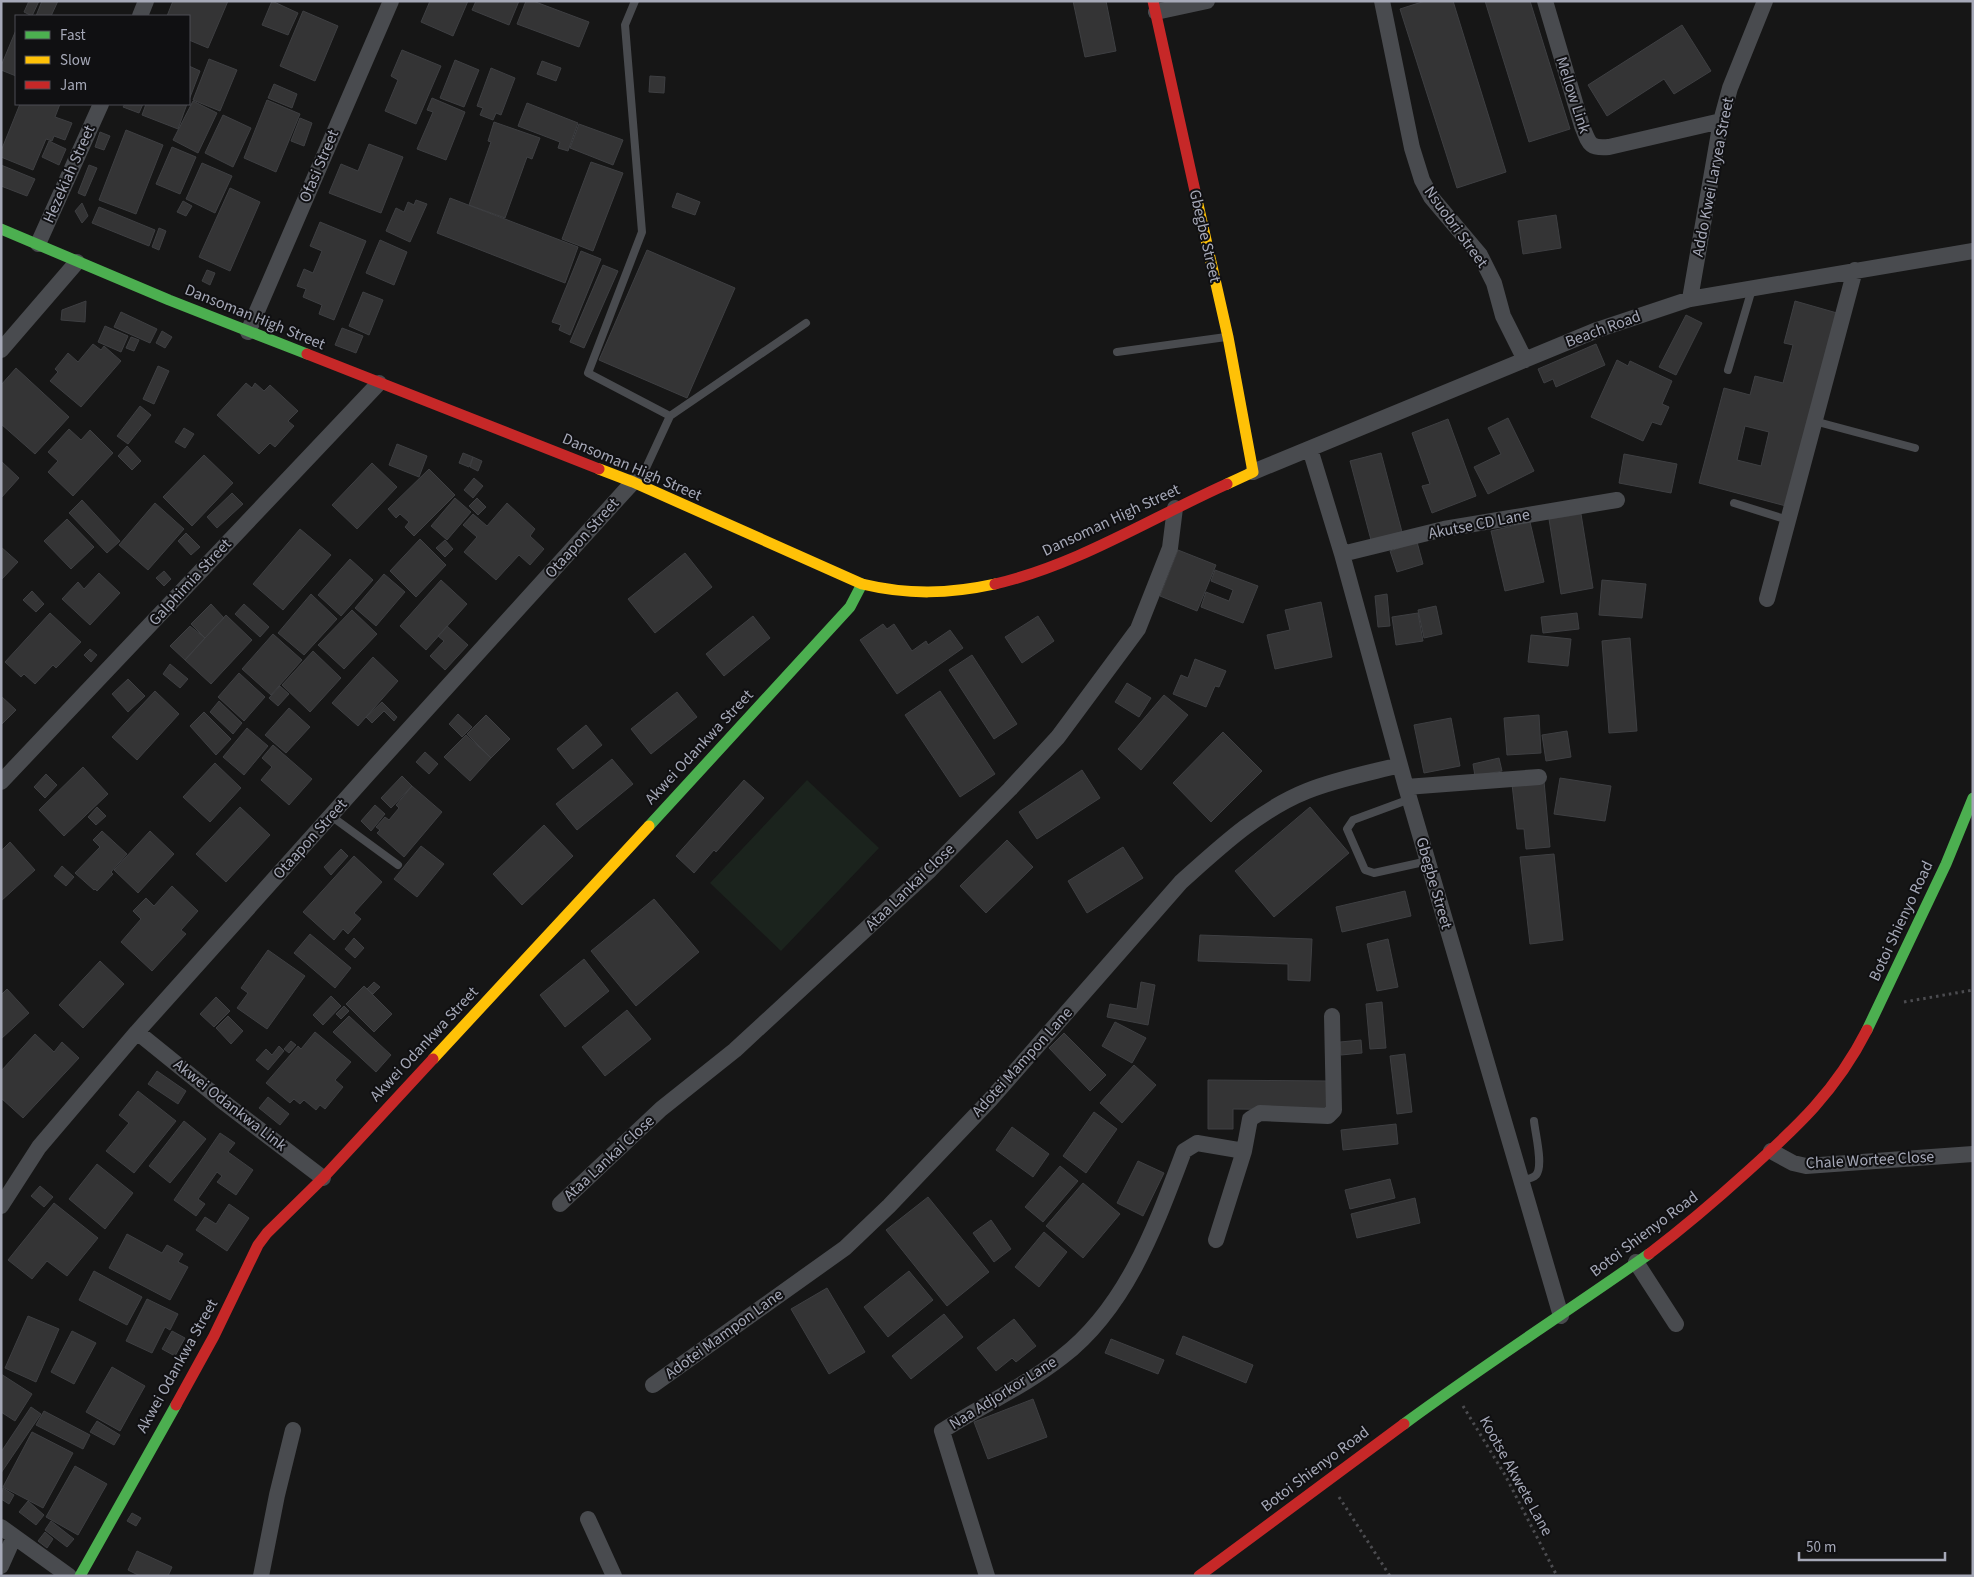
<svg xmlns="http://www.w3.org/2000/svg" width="1974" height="1577" font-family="'Source Sans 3',sans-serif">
  <rect width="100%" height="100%" fill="#161616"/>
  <!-- green -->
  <path fill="#1b231d" d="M807 780 879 848 781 951 710 883Z"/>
  <!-- building -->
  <path fill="#343435" stroke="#3e3f42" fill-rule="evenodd" d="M29 1H39L32 16 24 12Z
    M42 1H58L51 16H36Z
    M173 1H228L208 48 189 40V16H167Z
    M272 1 298 13 288 35 262 25Z
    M430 1H468L453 36 421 22Z
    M476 1H519L509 25 472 10Z
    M526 1H533L589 22 579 47 517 24Z
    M1073 1H1106L1116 51 1085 57Z
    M1425 1H1453L1506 172 1457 188 1400 9Z
    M1485 1H1530L1570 129 1529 142Z
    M303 11 338 26 315 81 280 66Z
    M1682 25 1711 71 1674 94 1664 79 1607 116 1588 85Z
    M16 30V76L1 70V66Z
    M402 50 441 66 416 124 385 111 398 80 391 76Z
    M209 59 237 70 220 111 193 100Z
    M455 60 479 70 464 107 440 98Z
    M542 61 561 68 556 81 537 74Z
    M189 66 200 71 189 100Z
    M491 68 515 78 501 115 496 113 493 120 480 115 483 108 477 106Z
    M650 76 665 77 664 93 649 92Z
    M274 84 297 94 292 108 268 98Z
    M432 98 465 112 446 160 417 149 433 112 427 110Z
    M267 100 300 114 276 172 244 158Z
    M193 101 217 113 198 153 173 140Z
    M527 103 578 123 568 151 558 148 560 142 518 126Z
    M20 104H60L55 117 72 123 65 140 54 136 52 141 46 139 33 170 1 157V151Z
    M125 104H143L139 113 123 107Z
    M146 104H187L178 129 142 115Z
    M223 115 251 128 233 167 205 153Z
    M300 118 312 123 304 146 291 141Z
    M494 122 540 138 532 159 527 157 505 218 469 205 491 142 488 141Z
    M579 124 623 140 613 165 570 148Z
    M126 130 163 145 136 214 99 200Z
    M100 132 110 136 104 150 95 147Z
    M49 141 66 149 59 165 42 157Z
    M369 144 403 157 381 213 329 193 341 164 358 171Z
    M172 147 196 157 180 194 156 184Z
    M591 162 623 173 593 251 562 239Z
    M202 163 232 176 215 213 186 199Z
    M1 165 35 179 27 196 1 186Z
    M89 165 97 168 85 196 78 193Z
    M230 188 260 202 230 271 199 257Z
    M677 193 700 202 695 215 672 207Z
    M450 198 578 247 565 283 437 233Z
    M416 200 427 204 410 242 386 231 396 208 404 212 408 202 414 205Z
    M183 201 192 206 186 216 177 212Z
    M82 203 88 216 82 223 75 211Z
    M99 207 155 230 149 246 92 223Z
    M1556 215 1561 248 1523 254 1518 221Z
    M320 222 366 241 334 320 319 314 322 305 303 297 306 289 297 286 304 269 313 273 322 251 310 246Z
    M159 228 166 231 159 250 152 247Z
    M380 240 407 252 394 285 366 273Z
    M647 250 735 288 687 398 599 360Z
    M581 251 601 259 570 335 559 330 561 325 552 322Z
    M603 265 618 271 584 348 570 342Z
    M207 270 215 273 210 285 202 281Z
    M363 292 383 300 369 335 349 326Z
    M86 301 85 322 61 320 62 310Z
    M1795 301 1837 313 1786 506 1699 483 1724 388 1750 395 1755 376 1783 383 1793 345 1784 343ZM1745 426 1769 432 1761 466 1737 460Z
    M121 312 157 329 150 343 114 327Z
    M1686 315 1702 323 1676 375 1659 367Z
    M105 326 128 336 121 352 98 342Z
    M342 328 363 336 356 353 335 345Z
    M162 331 172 337 165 348 156 343Z
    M131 337 139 340 134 351 126 348Z
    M93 344 101 350 104 346 121 361 81 407 50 381 58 372 55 369 68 353 78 362Z
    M1596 344 1605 365 1556 387 1553 379 1544 383 1538 369Z
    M1617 360 1628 366 1630 361 1672 381 1662 404 1669 407 1661 425 1652 422 1643 441 1591 417Z
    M158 366 169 371 154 404 143 399Z
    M16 368 69 417 35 454 1 424V385Z
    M246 383 252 388 255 383 264 391 270 385 298 411 288 421 294 426 275 447 270 443 259 454 217 415Z
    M140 406 151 415 128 444 117 436Z
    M1508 418 1534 471 1488 494 1474 467 1501 454 1488 428Z
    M1448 419 1476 496 1432 513 1422 486 1430 484 1412 433Z
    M184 428 194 434 185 448 175 442Z
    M69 429 81 440 90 430 113 453 73 496 48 472 58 461 48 452Z
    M397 444 427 456 419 477 389 465Z
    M127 446 141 461 132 470 118 456Z
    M463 453 473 457 469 467 459 463Z
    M1381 453 1402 532 1371 540 1350 461Z
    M1624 454 1677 464 1671 493 1619 483Z
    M204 455 233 483 192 526 163 497Z
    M473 457 482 461 478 471 470 467Z
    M1 461 19 478 1 498Z
    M372 463 397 487 357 529 332 505Z
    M429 469 455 495 414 536 405 527 409 522 400 514 396 518 388 509Z
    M474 478 483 486 473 498 464 490Z
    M232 493 243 504 217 528 207 517Z
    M455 498 471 512 447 540 431 526Z
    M477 498 486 507 478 515 469 506Z
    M82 500 120 541 107 553 69 513Z
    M155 503 184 529 148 570 119 545Z
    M507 503 535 529 530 536 544 549 530 565 519 555 496 580 464 552 477 537 463 525 473 514 487 526Z
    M1581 514 1593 588 1561 594 1549 519Z
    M67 519 94 547 71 569 44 541Z
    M1530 522 1544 582 1505 591 1491 531Z
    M300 529 331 555 283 610 253 584Z
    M186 533 200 547 191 555 178 541Z
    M420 539 446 565 416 597 390 571Z
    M445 540 453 549 445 557 436 548Z
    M1417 542 1423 564 1397 572 1390 551Z
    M1 547 18 562 1 580Z
    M1178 550 1216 565 1197 611 1160 596Z
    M685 553 712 587 655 633 628 599Z
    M350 559 373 580 341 616 318 595Z
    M1215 570 1258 586 1243 623 1201 607 1206 592 1229 601 1233 590 1211 581Z
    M164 571 171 579 164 586 156 578Z
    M99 573 120 593 90 625 62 599 78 582 84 589Z
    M384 574 405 592 376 626 355 608Z
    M441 580 467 604 426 650 400 626Z
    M1602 580 1646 584 1642 618 1599 615Z
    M32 591 44 604 36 612 23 600Z
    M311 594 337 619 304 655 278 633Z
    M1387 594 1390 626 1378 627 1375 596Z
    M1321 602 1332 657 1275 669 1267 635 1290 630 1285 610Z
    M211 604 224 618 205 638 191 624Z
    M244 604 269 627 260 637 235 614Z
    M1436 606 1442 634 1424 638 1418 610Z
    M352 610 377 634 344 669 318 645Z
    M50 613 81 642 56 668 53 665 35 684 24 674 21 677 5 662Z
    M1418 613 1423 641 1396 645 1392 617Z
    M1577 613 1579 629 1543 633 1541 617Z
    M226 615 252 640 211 684 185 660Z
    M753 616 770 638 724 676 706 654Z
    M1038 616 1054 641 1022 663 1005 637Z
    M883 624 887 629 894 624 912 651 926 641 928 645 950 630 963 648 897 694 860 640Z
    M190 626 205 638 185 660 170 646Z
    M447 626 468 645 445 670 430 656 444 641 438 636Z
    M273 634 302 660 271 695 242 669Z
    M1531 635 1571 639 1568 666 1528 662Z
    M1630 638 1637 731 1609 733 1602 641Z
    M90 649 97 655 91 662 84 655Z
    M313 651 341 678 310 712 282 685Z
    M972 655 1017 724 994 739 949 670Z
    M373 657 398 681 358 726 332 703Z
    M1195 659 1226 671 1219 687 1215 686 1206 707 1173 694 1181 675 1188 678Z
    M170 664 188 679 180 688 163 674Z
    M239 673 265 697 244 721 218 697Z
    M128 679 145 696 128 712 112 694Z
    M1127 683 1151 698 1139 717 1115 702Z
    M280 686 289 694 278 706 269 698Z
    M155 691 179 714 137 760 112 737Z
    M940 691 995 774 960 797 905 715Z
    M677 692 697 717 651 754 631 729Z
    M1164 695 1188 715 1141 770 1118 749Z
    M1 696 16 710 2 724 1 723Z
    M219 701 242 723 233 734 210 712Z
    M382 702 397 717 394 721 384 711 372 723 366 717Z
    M289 708 310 727 286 753 265 735Z
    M204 712 231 739 216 755 190 726Z
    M458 714 472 727 462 737 449 724Z
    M486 715 510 739 491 758 467 734Z
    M1539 715 1541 753 1507 755 1504 718Z
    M1451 718 1460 766 1424 773 1414 725Z
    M586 725 602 745 573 769 557 749Z
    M247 728 268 746 244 775 223 757Z
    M1567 731 1571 757 1546 761 1542 735Z
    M1223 732 1262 771 1211 822 1173 783Z
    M466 735 491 758 470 781 444 757Z
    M273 745 312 779 289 805 261 780 272 767 262 758Z
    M425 752 438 764 429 774 416 762Z
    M1499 758 1502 771 1475 776 1473 764Z
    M612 759 633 784 577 830 556 804Z
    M215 763 241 788 210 822 183 797Z
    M83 767 108 794 64 836 39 810Z
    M1082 770 1100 798 1037 839 1019 812Z
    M46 774 57 785 45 798 34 787Z
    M402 776 412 786 391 808 381 798Z
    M1560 778 1611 786 1605 821 1554 814Z
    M744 780 764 798 716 852 714 850 694 873 676 856Z
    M1544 781 1550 847 1526 849 1524 829H1517L1512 784Z
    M412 786 442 812 404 857 377 833 380 830 376 827 385 817 389 820 399 808 396 805Z
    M375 805 385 814 371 831 361 821Z
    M97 807 106 816 96 825 88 817Z
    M240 807 270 835 226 882 196 854Z
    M1310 807 1349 853 1274 917 1235 871Z
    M544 825 573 856 522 905 493 874Z
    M102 831 127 854 111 872 113 874 97 891 95 889 94 890 75 873 100 847 93 840Z
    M150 831 174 854 138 893 114 870Z
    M1007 840 1033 867 986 913 960 886Z
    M10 842 35 870 1 901V851Z
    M421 846 444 864 417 897 394 879Z
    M1123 847 1143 878 1087 913 1068 881Z
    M341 849 348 856 331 875 324 867Z
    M1554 854 1563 940 1530 944 1520 857Z
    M354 856 382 882 354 913 361 919 348 934 343 929 334 940 303 912Z
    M62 866 74 877 66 886 54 876Z
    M172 886 198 911 181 930 186 934 152 971 121 942 141 919 133 911 146 898 154 906Z
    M1405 891 1411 916 1342 932 1336 907Z
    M654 899 699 952 636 1006 591 951Z
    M310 934 351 968 335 988 294 953Z
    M1200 935 1312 939 1310 981 1288 980V964L1198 961Z
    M354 938 364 948 355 958 345 949Z
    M1388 939 1398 987 1377 991 1367 944Z
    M268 950 305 976 267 1029 237 1008 248 993 241 988Z
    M584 959 609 991 565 1027 540 995Z
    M100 961 124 984 83 1028 59 1005Z
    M374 982 380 987 373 994 367 989Z
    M1141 982 1155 985 1148 1025 1107 1017 1110 1004 1137 1009Z
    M364 986 392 1014 374 1032 346 1004Z
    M7 989 29 1013 1 1039V995Z
    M331 996 341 1006 323 1025 313 1015Z
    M216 997 230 1011 214 1027 200 1014Z
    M1382 1002 1386 1048 1370 1049 1366 1004Z
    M344 1006 349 1011 341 1019 336 1014Z
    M627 1010 651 1039 605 1076 582 1047Z
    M228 1016 243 1031 231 1044 216 1028Z
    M349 1016 391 1055 376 1072 333 1032Z
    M1115 1022 1146 1038 1132 1063 1102 1046Z
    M315 1032 351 1062 335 1080 343 1087 325 1109 320 1105 316 1110 304 1100 300 1104 294 1099 290 1103 266 1083 298 1046 301 1049Z
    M1064 1033 1106 1075 1090 1091 1049 1048Z
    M35 1034 54 1052 62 1042 79 1058 23 1118 1 1098V1071Z
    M1361 1040 1362 1053 1341 1055 1340 1042Z
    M291 1041 296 1045 289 1053 284 1049Z
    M279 1046 284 1051 268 1070 256 1060 266 1049 272 1055Z
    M1405 1054 1412 1112 1397 1114 1390 1056Z
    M1134 1065 1156 1085 1122 1123 1100 1103Z
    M157 1071 186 1091 178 1104 148 1084Z
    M1208 1080 1328 1081V1110L1233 1109V1129H1208Z
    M138 1091 176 1121 134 1173 106 1151 129 1123 119 1115Z
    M268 1097 289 1114 280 1125 259 1108Z
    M1094 1112 1117 1129 1086 1173 1063 1156Z
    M184 1121 206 1139 170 1183 149 1166Z
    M1396 1124 1398 1144 1343 1150 1341 1130Z
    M1012 1127 1049 1154 1033 1177 996 1150Z
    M220 1133 235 1143 228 1152 253 1170 236 1195 217 1182 222 1176 217 1172 198 1199 205 1204 196 1216 174 1200Z
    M1138 1161 1164 1173 1143 1216 1117 1203Z
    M97 1164 133 1193 105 1229 69 1199Z
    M1060 1166 1078 1181 1043 1222 1025 1207Z
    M1390 1179 1395 1198 1350 1209 1345 1190Z
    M1083 1183 1120 1214 1083 1258 1046 1226Z
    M40 1186 53 1197 44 1207 31 1196Z
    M928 1197 989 1272 947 1306 886 1230Z
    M1415 1198 1420 1223 1357 1238 1351 1214Z
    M54 1203 98 1238 67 1276 47 1261 32 1279 8 1260Z
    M229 1204 249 1218 227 1251 196 1230 205 1217 216 1224Z
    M991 1220 1011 1249 994 1262 973 1233Z
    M1044 1232 1067 1252 1039 1287 1015 1267Z
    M127 1234 162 1253 167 1245 183 1254 178 1262 188 1267 170 1300 109 1268Z
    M94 1271 142 1297 127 1325 79 1300Z
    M909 1271 933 1300 888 1337 864 1307Z
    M827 1288 865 1352 829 1374 791 1309Z
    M147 1299 178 1314 170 1330 165 1327 152 1353 126 1341Z
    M944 1314 963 1337 911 1379 892 1356Z
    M28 1316 59 1329 36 1382 5 1368Z
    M1014 1319 1036 1346 1016 1362 1012 1358 996 1371 977 1348Z
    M72 1331 96 1343 74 1384 51 1372Z
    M172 1331 185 1338 175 1356 162 1349Z
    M1183 1336 1253 1365 1246 1383 1176 1354Z
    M1111 1339 1164 1360 1158 1374 1105 1353Z
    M112 1367 145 1386 120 1431 86 1412Z
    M1 1374 32 1394 15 1421 1 1412Z
    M1033 1399 1047 1437 988 1459 974 1422Z
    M31 1407 41 1414 1 1473V1452Z
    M44 1411 90 1435 83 1449 36 1425Z
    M97 1421 120 1435 114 1445 90 1432Z
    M32 1432 73 1453 43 1508 3 1487Z
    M75 1466 107 1484 78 1535 46 1517Z
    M3 1488 14 1495 9 1504 1 1499Z
    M28 1501 44 1515 36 1525 19 1512Z
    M132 1513 141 1518 136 1526 127 1521Z
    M51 1521 74 1539 67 1547 45 1530Z
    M45 1532 53 1539 47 1548 38 1541Z
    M137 1551 172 1567 168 1576H140L128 1570Z"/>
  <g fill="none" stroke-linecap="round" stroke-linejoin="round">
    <!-- path -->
    <path stroke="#4c4c50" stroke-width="3" stroke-dasharray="2.5 4" stroke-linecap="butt" d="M1904 1002 1973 990
      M1463 1406 1505 1475 1557 1576
      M1339 1497 1390 1576"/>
    <!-- lane -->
    <path stroke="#494b4f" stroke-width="8" d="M635 1 625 25 642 232 588 373 670 416
      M1117 352 1226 337
      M1728 370 1752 289
      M1814 421 1915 448
      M639 483 670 416 806 323
      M1734 503 1788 520
      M1410 799 1353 820 1347 829 1365 870 1374 873 1428 861
      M331 816 398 865
      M1521 1180C1526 1179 1532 1179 1536 1175 1544 1166 1535 1133 1534 1121"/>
    <!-- street -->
    <path stroke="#494b4f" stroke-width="16" d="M1382 1 1412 148 1422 180 1431 197 1480 255 1494 283 1503 316 1525 360
      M1545 1 1582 126C1589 143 1589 149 1609 147L1721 121
      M1156 12 1207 1
      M140 16 146 1
      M38 244 101 104
      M1690 299 1721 121 1730 88 1765 1
      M248 332 391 1
      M1 350 77 262
      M1310 449 1342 554 1406 787 1561 1316
      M1253 472 1597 330 1690 299 1973 251
      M1342 554 1444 529 1617 500
      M1767 599 1855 270
      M1 782 379 383
      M1406 787 1539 777
      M137 1032 226 1104 323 1178
      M1771 1151 1793 1163 1806 1166 1973 1154
      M560 1204 661 1109 735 1050 930 870 1010 789 1058 737 1138 629 1170 548 1175 508
      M1 1206 39 1147 137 1032 369 773 633 482
      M1216 1240 1244 1151
      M1636 1262 1676 1324
      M653 1385 845 1248 889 1206 990 1100 1181 882C1219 848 1259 810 1307 791 1337 779 1369 773 1400 765
      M588 1519 614 1576
      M1 1527 69 1576
      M1 1566 14 1537
      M261 1576 277 1495 293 1430
      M987 1576 942 1431C981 1406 1025 1386 1062 1357 1127 1307 1156 1225 1184 1151L1197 1143 1244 1151 1250 1119 1260 1113 1328 1116 1334 1110 1332 1016"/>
    <!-- fast -->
    <path stroke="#4caf50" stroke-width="11" d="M1 229 169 300 307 354
      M649 826 850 607 862 584
      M1867 1030 1946 864 1973 798
      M1404 1424C1484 1365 1568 1311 1649 1254
      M80 1576 176 1405"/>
    <!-- slow -->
    <path stroke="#ffc107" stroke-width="11" d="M1197 200 1228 337 1253 472 1227 484
      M599 469 633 482 862 584C908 595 949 594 995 584
      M433 1059 649 826"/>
    <!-- jam -->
    <path stroke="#c62828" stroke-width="11" d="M1153 1 1197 200
      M307 354 599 469
      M995 584C1077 565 1151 518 1227 484
      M1649 1254C1683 1228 1716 1200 1748 1171 1798 1126 1836 1091 1867 1030
      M176 1405 214 1336 258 1245 267 1233 323 1178 433 1059
      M1199 1576 1404 1424"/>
  </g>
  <g text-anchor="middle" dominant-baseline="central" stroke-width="4" stroke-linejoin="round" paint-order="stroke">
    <!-- street labels -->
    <g font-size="16" fill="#a6a9b8" stroke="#101012">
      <text transform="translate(1573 95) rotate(72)">Mellow Link</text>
      <text transform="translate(319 166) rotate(-67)">Ofasi Street</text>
      <text transform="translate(69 174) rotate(-66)">Hezekiah Street</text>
      <text transform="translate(1713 177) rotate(-79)">Addo Kwei Laryea Street</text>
      <text transform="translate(1456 227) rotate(54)">Nsuobri Street</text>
      <text transform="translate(1205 236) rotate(77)">Gbegbe Street</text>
      <text transform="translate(255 317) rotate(22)">Dansoman High Street</text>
      <text transform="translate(1603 329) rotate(-20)">Beach Road</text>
      <text transform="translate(632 467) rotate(23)">Dansoman High Street</text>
      <text transform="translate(1111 520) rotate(-25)">Dansoman High Street</text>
      <text transform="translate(1479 524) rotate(-11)">Akutse CD Lane</text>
      <text transform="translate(582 538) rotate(-48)">Otaapon Street</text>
      <text transform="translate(190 582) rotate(-47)">Galphimia Street</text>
      <text transform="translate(699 747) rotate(-47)">Akwei Odankwa Street</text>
      <text transform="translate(310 839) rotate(-48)">Otaapon Street</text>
      <text transform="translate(1434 883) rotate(74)">Gbegbe Street</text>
      <text transform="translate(910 887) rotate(-44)">Ataa Lankai Close</text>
      <text transform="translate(1901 921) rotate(-65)">Botoi Shienyo Road</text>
      <text transform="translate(424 1044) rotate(-47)">Akwei Odankwa Street</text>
      <text transform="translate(1022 1062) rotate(-48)">Adotei Mampon Lane</text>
      <text transform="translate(230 1105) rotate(38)">Akwei Odankwa Link</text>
      <text transform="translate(609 1158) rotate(-43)">Ataa Lankai Close</text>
      <text transform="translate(1870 1160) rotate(-3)">Chale Wortee Close</text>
      <text transform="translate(1644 1234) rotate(-37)">Botoi Shienyo Road</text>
      <text transform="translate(724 1334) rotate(-36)">Adotei Mampon Lane</text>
      <text transform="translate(177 1366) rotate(-61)">Akwei Odankwa Street</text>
      <text transform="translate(1003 1393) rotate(-32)">Naa Adjorkor Lane</text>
      <text transform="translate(1315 1469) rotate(-37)">Botoi Shienyo Road</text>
      <text transform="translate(1516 1476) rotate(61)">Kootse Akwete Lane</text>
    </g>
  </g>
  <!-- border -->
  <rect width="1974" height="1577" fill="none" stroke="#a6a9b8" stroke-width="5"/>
  <!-- legend -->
  <rect x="15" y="15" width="175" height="90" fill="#101012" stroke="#4c4d54"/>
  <rect x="25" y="31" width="25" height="8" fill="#4caf50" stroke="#4c4d54"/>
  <text x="60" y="40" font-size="15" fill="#a6a9b8">Fast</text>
  <rect x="25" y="56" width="25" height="8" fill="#ffc107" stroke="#4c4d54"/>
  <text x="60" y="65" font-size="15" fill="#a6a9b8">Slow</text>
  <rect x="25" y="81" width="25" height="8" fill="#c62828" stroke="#4c4d54"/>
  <text x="60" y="90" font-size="15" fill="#a6a9b8">Jam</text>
  <!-- scale -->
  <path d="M1799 1552v8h146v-8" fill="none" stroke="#a6a9b8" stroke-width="2.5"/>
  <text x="1806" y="1552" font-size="15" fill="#a6a9b8" stroke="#101012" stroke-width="4" paint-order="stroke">50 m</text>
</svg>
